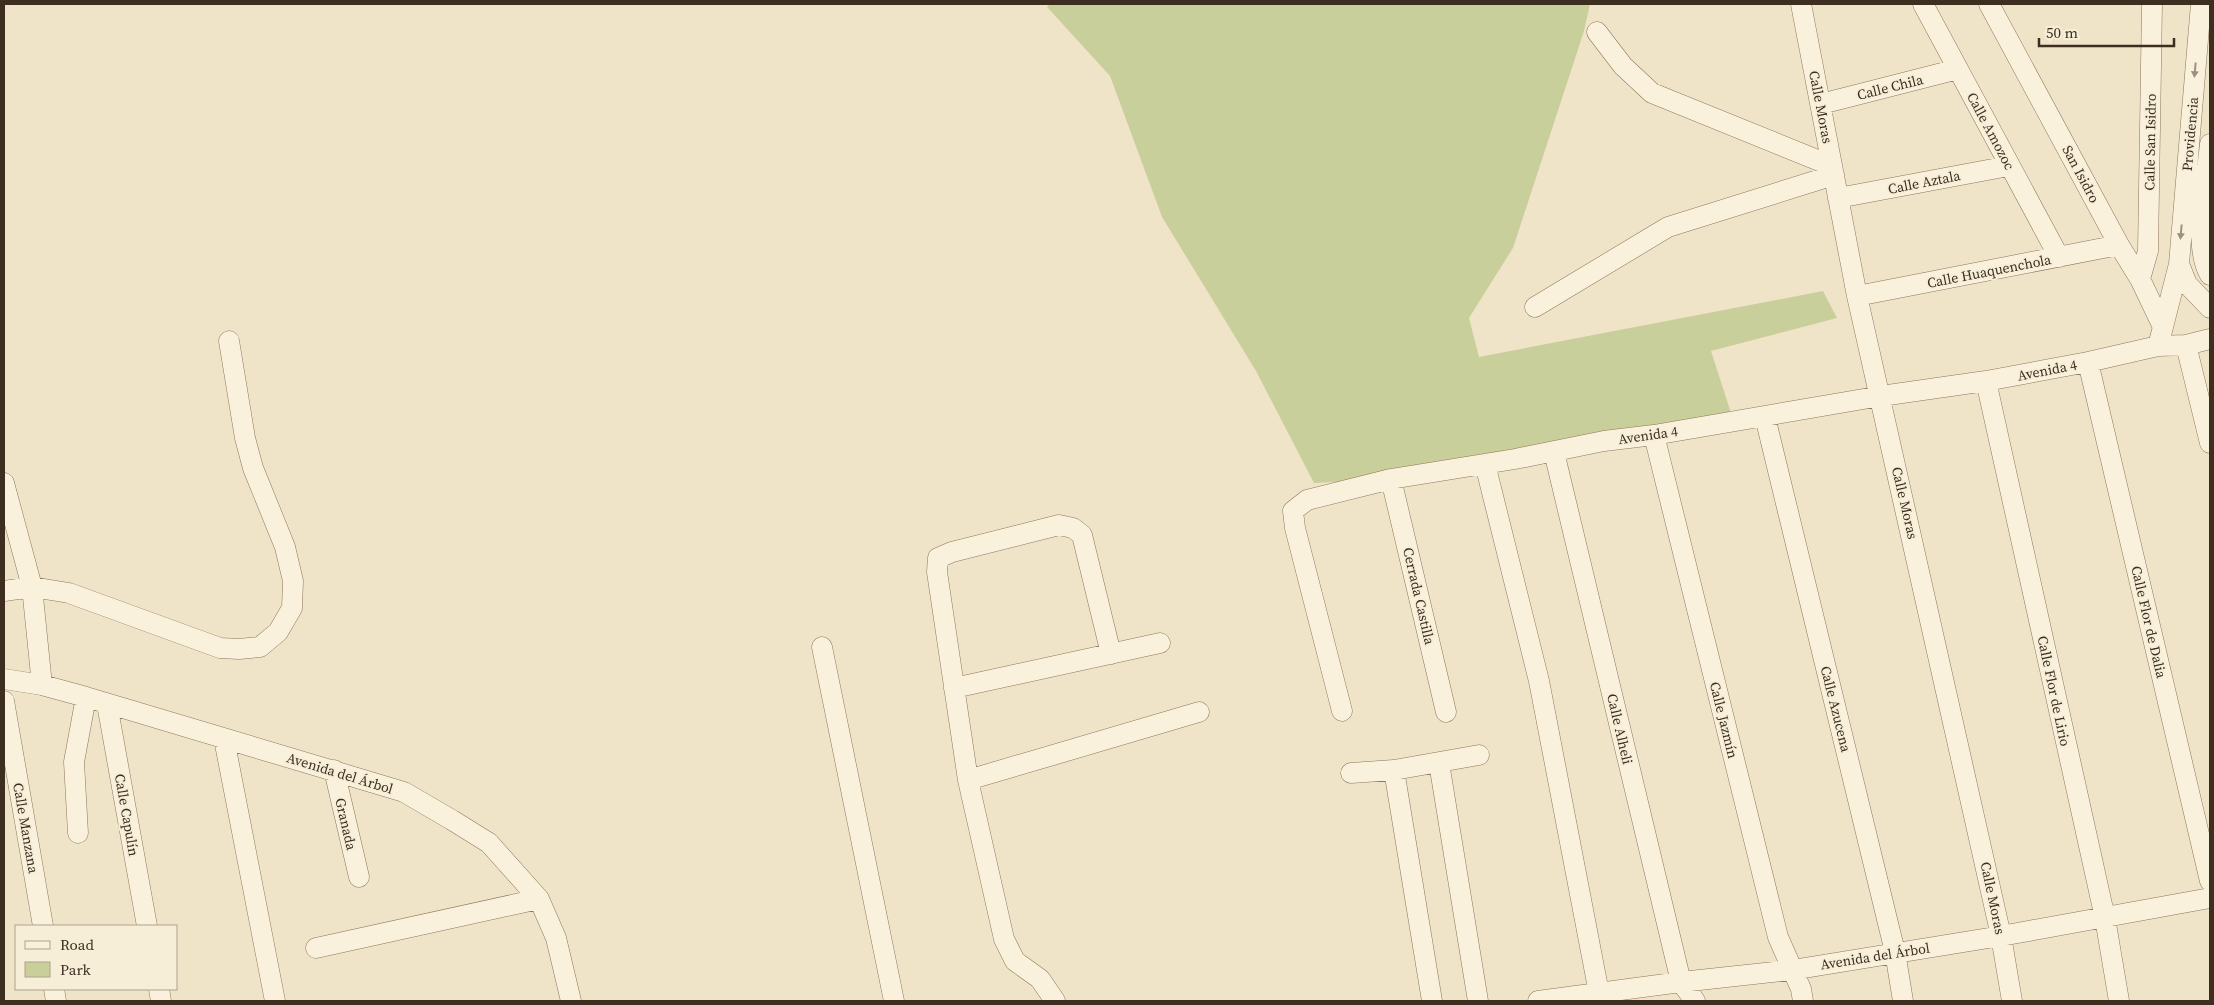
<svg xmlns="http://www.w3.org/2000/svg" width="2214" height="1005" font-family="'Source Serif 4',serif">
  <rect width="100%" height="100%" fill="#f0e4c8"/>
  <!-- green -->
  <path fill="#c9cf9b" d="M1050 4H1590L1584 31 1513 248 1469 318 1479 357 1823 291 1837 318 1711 351 1731 413 1391 479 1314 483 1256 371 1162 217 1110 76 1047 7Z"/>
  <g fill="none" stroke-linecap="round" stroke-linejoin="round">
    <defs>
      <path id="minor" d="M1801 4 1857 296 2001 936 2012 1001
        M1923 4 2059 257
        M1989 4 2119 245 2140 279 2163 327 2158 346
        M1597 32 1623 66 1652 93 1832 166
        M1821 104 1958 69
        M2210 144C2207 178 2192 246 2210 275
        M1838 198 2009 166
        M2179 264 2187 284 2210 308
        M2140 279 2148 251 2152 4
        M1857 296 2119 245
        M1535 307 1668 227 1834 175
        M2163 327 2179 264 2201 4
        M2186 345 2210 443
        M2088 362 2210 881
        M1986 381 2105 918 2119 1001
        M1765 417 1895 952 1903 1001
        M1654 435 1778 937 1801 989 1803 1001
        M1554 452 1681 982 1695 1001
        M1485 464 1539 681 1599 993
        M1391 479 1446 712
        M4 483 32 587 42 685
        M4 591 32 587 69 593 220 648 239 649 260 647 278 632 292 608 293 581 285 547 253 468 245 438 229 341
        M822 647 894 1001
        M4 679 42 685 86 697 404 792 452 820 489 843 539 899 556 938 571 1001
        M954 688 1160 643
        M4 701 43 926
        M107 704 147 926
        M1342 711 1295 528 1293 511 1307 500 1391 479 1515 459 1604 441 1654 435 1881 396 1986 381 2088 362 2158 346 2186 345 2210 339
        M224 739 275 1001
        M1439 763 1478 1001
        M334 770 359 877
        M1394 770 1432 1001
        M1351 773 1394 770 1479 755
        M968 780 1199 712
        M78 833 74 762 86 697
        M316 948 539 899
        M54 989 56 1001
        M159 989 161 1001
        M1055 1001 1040 979 1015 961 1004 939 968 780 937 572 938 558 952 552 1059 525 1073 528 1082 535 1111 654
        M1538 1001 1681 982 1792 970 2001 936 2210 898"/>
    </defs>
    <!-- minor casing -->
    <use href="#minor" stroke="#8d765c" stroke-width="21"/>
    <!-- minor -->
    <use href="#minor" stroke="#faf1dc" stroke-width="20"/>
  </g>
  <!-- one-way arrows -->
  <defs><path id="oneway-solid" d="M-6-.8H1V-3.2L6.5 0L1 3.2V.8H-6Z" transform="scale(1.25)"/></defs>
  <g fill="#9c907e">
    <use href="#oneway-solid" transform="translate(2195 70) rotate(95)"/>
    <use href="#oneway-solid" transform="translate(2181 232) rotate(95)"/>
  </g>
  <g text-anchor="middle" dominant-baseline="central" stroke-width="4" stroke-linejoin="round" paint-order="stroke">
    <!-- street labels -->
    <g font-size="14" fill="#3d2e20" stroke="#f7eed8">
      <text transform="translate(1890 87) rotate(-14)">Calle Chila</text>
      <text transform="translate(1821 107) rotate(79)">Calle Moras</text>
      <text transform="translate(1991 131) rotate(62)">Calle Amozoc</text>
      <text transform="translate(2190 134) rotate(-85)">Providencia</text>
      <text transform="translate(2150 142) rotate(-89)">Calle San Isidro</text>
      <text transform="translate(2081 174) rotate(62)">San Isidro</text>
      <text transform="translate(1924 182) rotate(-11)">Calle Aztala</text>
      <text transform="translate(1989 271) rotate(-11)">Calle Huaquenchola</text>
      <text transform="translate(2047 370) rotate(-11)">Avenida 4</text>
      <text transform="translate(1648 435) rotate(-8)">Avenida 4</text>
      <text transform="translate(1905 503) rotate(77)">Calle Moras</text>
      <text transform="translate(1419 596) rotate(77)">Cerrada Castilla</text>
      <text transform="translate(2149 622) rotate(77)">Calle Flor de Dalia</text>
      <text transform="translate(2054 691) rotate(78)">Calle Flor de Lirio</text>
      <text transform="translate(1836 709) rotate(76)">Calle Azucena</text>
      <text transform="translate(1724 720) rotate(76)">Calle Jazmín</text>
      <text transform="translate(1620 729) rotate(77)">Calle Alheli</text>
      <text transform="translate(340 773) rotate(17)">Avenida del Árbol</text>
      <text transform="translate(127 815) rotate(80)">Calle Capulín</text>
      <text transform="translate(346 824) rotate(77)">Granada</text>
      <text transform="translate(26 828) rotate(80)">Calle Manzana</text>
      <text transform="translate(1993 898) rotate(78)">Calle Moras</text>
      <text transform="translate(1875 956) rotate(-9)">Avenida del Árbol</text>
    </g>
  </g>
  <!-- border -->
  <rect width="2214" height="1005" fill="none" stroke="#3d2e20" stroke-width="10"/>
  <!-- legend -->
  <rect x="15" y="925" width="162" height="65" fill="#f7eed8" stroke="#ada18e"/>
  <rect x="25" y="941" width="25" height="8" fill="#faf1dc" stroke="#ada18e"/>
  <text x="60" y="950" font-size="15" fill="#3d2e20">Road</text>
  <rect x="25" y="962" width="25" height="15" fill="#c9cf9b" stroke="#ada18e"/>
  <text x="60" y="975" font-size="15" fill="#3d2e20">Park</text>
  <!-- scale -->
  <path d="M2039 38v8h135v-8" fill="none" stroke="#3d2e20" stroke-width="2.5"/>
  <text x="2046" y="38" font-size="15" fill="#3d2e20" stroke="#f7eed8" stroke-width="4" paint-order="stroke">50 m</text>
</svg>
